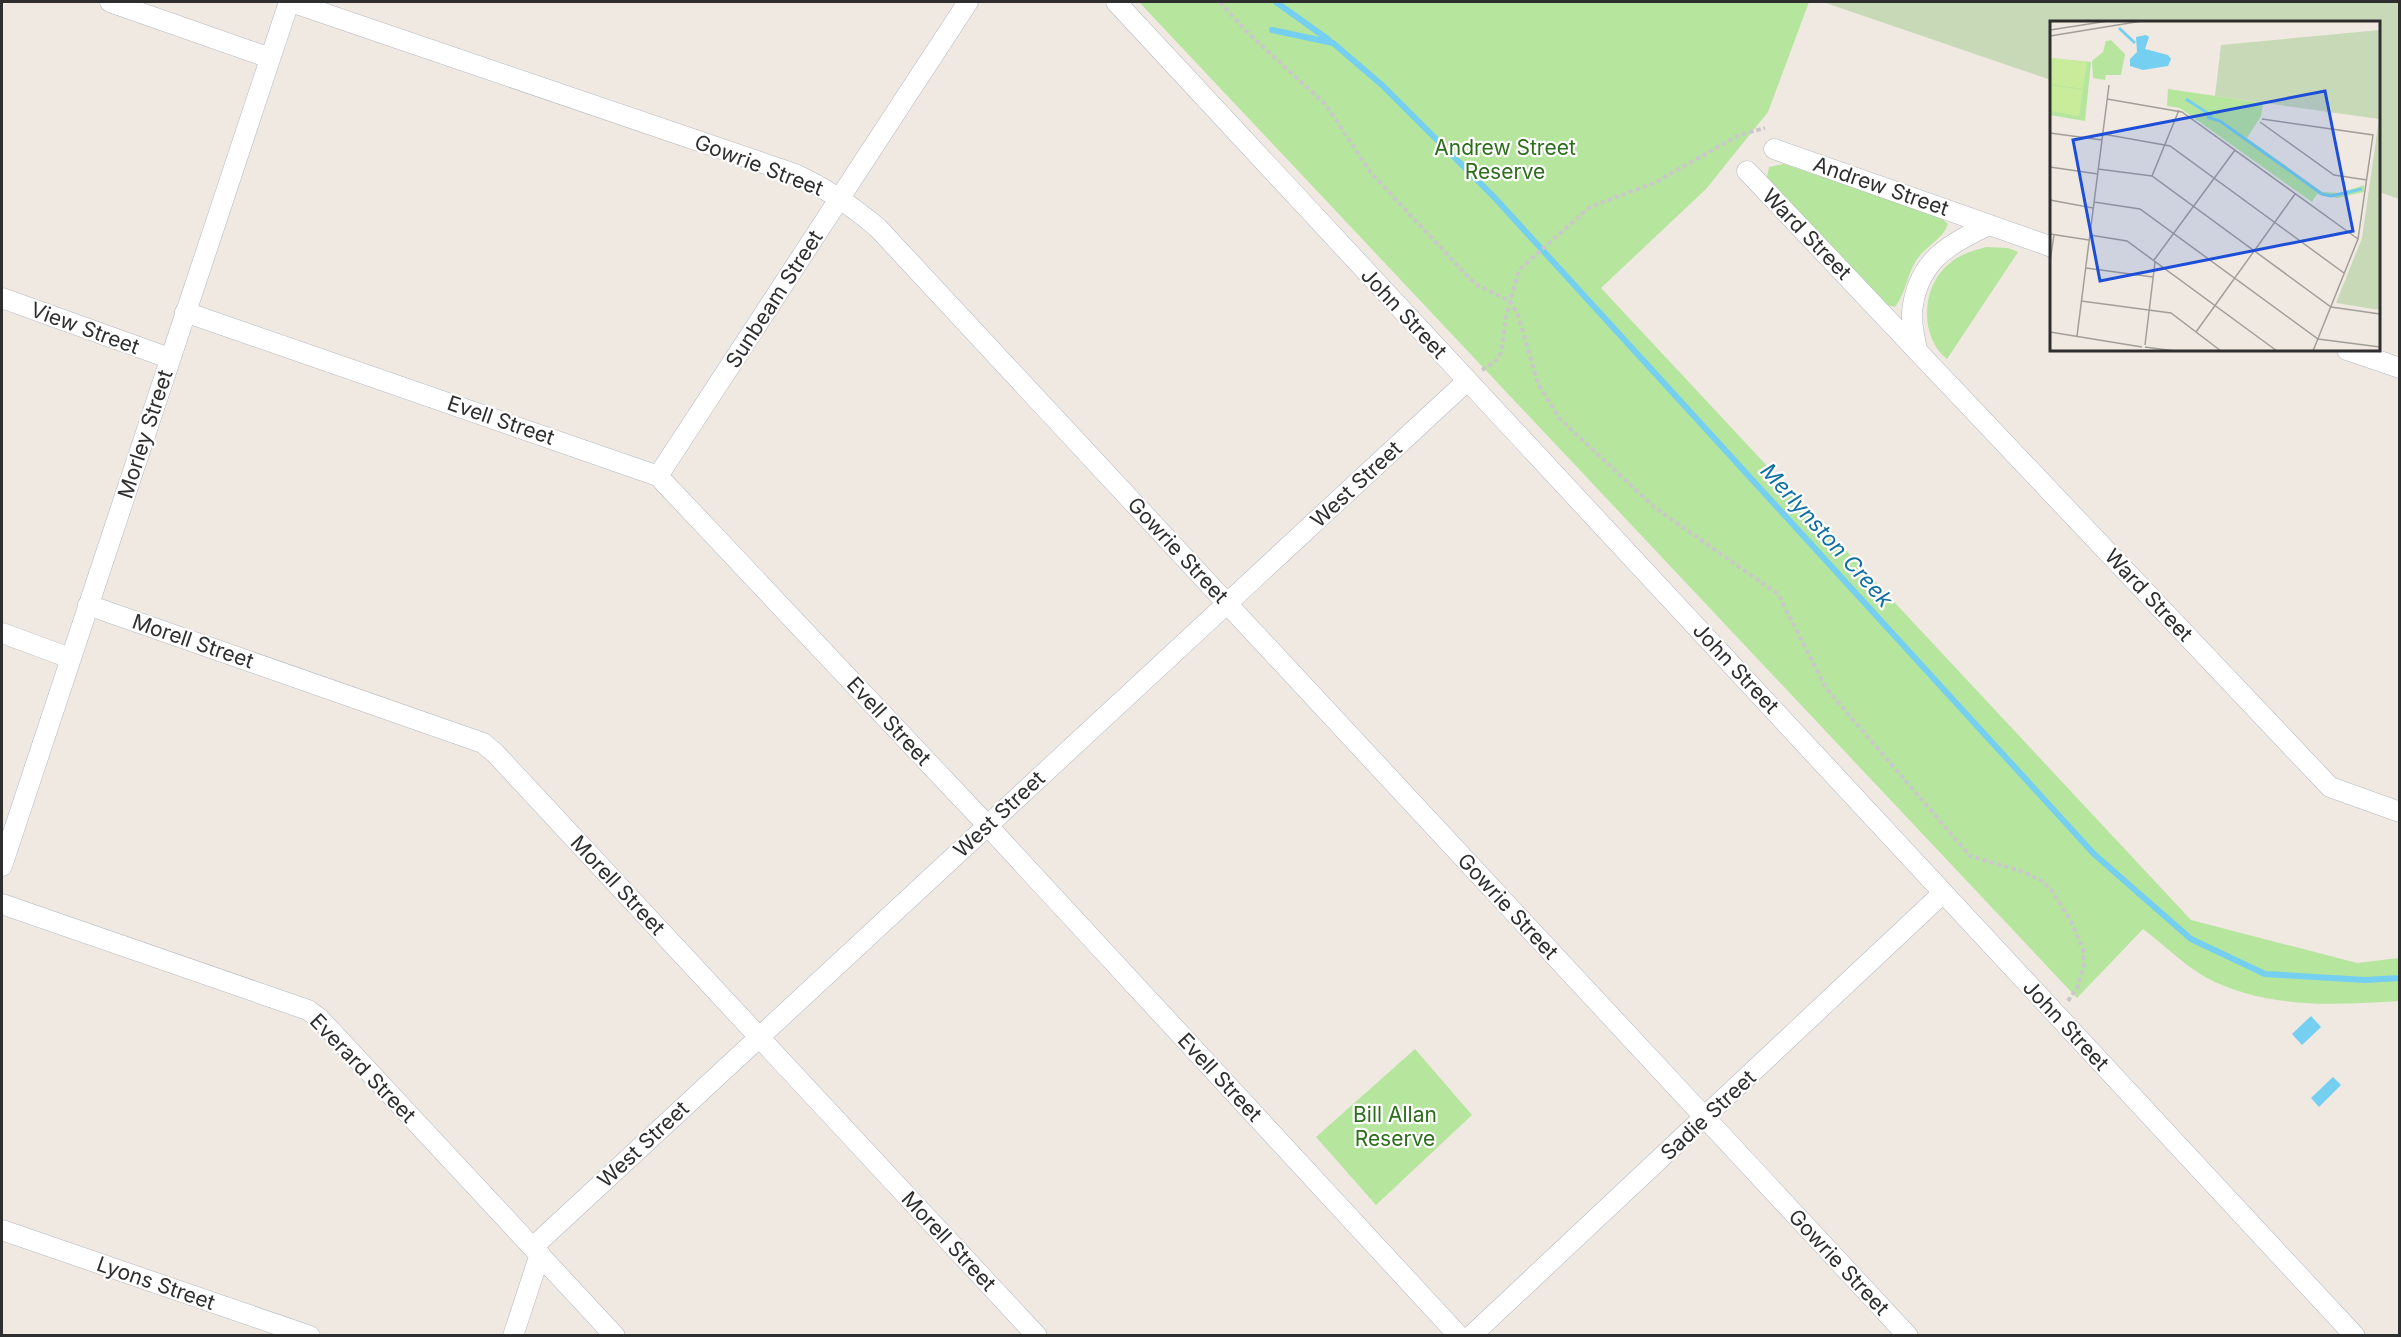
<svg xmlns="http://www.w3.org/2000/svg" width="2401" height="1337" font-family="Inter,sans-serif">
  <rect width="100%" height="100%" fill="#efe9e1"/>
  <!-- green -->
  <path fill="#b6e59e" d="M1139 2H1809L1768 112 1706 189 1601 288 2191 920 2357 963 2399 958V1001C2334 1005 2265 1009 2205 977 2183 964 2163 944 2143 929L2077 998Z
    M1784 164 1940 217 1948 224C1943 239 1926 246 1917 259 1907 274 1906 293 1895 307L1886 305 1767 177 1769 167Z
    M1986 247 2008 248 2018 252 1947 359C1919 337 1921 286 1949 264 1960 254 1972 251 1986 247Z
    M1415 1049 1472 1115 1376 1205 1316 1137Z"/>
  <!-- cemetery -->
  <path fill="#c8d9b8" d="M1823 2H2399V199L2379 192 2378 22H2052L2051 80Z"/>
  <!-- water -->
  <path fill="#75cff0" d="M2311 1016 2321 1027 2302 1045 2292 1034Z
    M2333 1077 2341 1085 2319 1107 2311 1098Z"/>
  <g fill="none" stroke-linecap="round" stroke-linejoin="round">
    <!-- stream -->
    <path stroke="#75cff0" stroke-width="6" d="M1276 2 1329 40
      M1272 30 1333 43 1382 85 1494 197 2094 854 2191 939 2265 974 2365 980 2400 978"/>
    <defs>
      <path id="minor" d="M110 2 270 58
        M291 2 795 174C826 188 852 206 878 228L1908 1336
        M1116 2 2355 1336
        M1774 149 2052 247
        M1747 171 2330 787 2400 812
        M2 298 169 358
        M185 312 658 476 987 825 1459 1336
        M1917 350C1915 338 1911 324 1912 312 1917 263 1946 245 1987 226
        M2347 350 2400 368
        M658 476 968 2
        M88 605 483 743 495 753 1037 1336
        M2 633 70 658
        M2 866 289 2
        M2 904 308 1010 320 1019 615 1336
        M2 1230 310 1336
        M533 1247 1467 381
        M513 1336 540 1254
        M1471 1336 1943 893"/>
    </defs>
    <!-- minor casing -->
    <use href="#minor" stroke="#b4b7c1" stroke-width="21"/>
    <!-- path -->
    <path stroke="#c9c9c9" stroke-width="4" stroke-dasharray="4.5 3" stroke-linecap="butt" d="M1220 2 1246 31 1326 105 1371 173 1475 284 1510 301 1518 315 1538 384 1560 419 1654 507 1778 594 1826 688 1970 856 2024 872 2042 881 2052 891 2071 921 2083 949 2084 966 2077 988 2068 1001
      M1482 370 1496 361 1501 353 1506 317 1519 270 1558 235 1590 207 1654 183 1739 135 1765 128"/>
    <!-- minor -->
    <use href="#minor" stroke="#fff" stroke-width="20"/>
  </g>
  <g text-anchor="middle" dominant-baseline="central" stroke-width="4.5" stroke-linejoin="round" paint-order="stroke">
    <!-- park labels -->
    <g font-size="21" fill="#2c6e1b" stroke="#fff">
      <text x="1505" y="147">Andrew Street<tspan x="1505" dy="24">Reserve</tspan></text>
      <text x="1395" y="1114">Bill Allan<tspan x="1395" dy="24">Reserve</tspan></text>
    </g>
    <!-- street labels -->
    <g font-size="21" fill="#2e2e2e" stroke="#fff">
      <text transform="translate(759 165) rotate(21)">Gowrie Street</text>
      <text transform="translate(1881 186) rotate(19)">Andrew Street</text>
      <text transform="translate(1807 234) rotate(46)">Ward Street</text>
      <text transform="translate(774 299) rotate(-57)">Sunbeam Street</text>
      <text transform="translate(1404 313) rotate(47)">John Street</text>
      <text transform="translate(85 328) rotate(20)">View Street</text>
      <text transform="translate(501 420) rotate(19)">Evell Street</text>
      <text transform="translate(145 434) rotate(-72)">Morley Street</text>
      <text transform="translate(1356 484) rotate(-43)">West Street</text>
      <text transform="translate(1178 550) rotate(47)">Gowrie Street</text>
      <text transform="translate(2149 595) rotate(47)">Ward Street</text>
      <text transform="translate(193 641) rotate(19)">Morell Street</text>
      <text transform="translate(1736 668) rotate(47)">John Street</text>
      <text transform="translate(889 721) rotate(47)">Evell Street</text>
      <text transform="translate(999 814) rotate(-43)">West Street</text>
      <text transform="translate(618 885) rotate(47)">Morell Street</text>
      <text transform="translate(1508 906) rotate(47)">Gowrie Street</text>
      <text transform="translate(2066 1025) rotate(47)">John Street</text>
      <text transform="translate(363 1068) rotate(46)">Everard Street</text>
      <text transform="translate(1220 1077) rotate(47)">Evell Street</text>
      <text transform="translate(1708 1115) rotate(-43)">Sadie Street</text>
      <text transform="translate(643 1144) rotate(-43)">West Street</text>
      <text transform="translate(949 1241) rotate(47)">Morell Street</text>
      <text transform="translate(1839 1262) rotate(47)">Gowrie Street</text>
      <text transform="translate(156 1283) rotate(19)">Lyons Street</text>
    </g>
    <!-- water labels -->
    <g font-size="22" font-style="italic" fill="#0d6fa3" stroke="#fff">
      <text transform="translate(1827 535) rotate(48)">Merlynston Creek</text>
    </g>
  </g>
  <!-- overview -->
  <g transform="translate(2050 21)">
    <rect width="330" height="330" fill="#efe9e1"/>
    <path d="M61 19 75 33 71 54H56L55 59 43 57 42 40 53 31 56 20ZM0 37 41 41 35 100 0 94ZM118 68 213 82 211 95 197 117 272 171 290 172 314 164V171L287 177 267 173 262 181 130 87 117 85Z" fill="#b6e59e"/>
    <path d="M330 9V289L286 282 312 217 329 98 165 75 171 24Z" fill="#c8d9b8"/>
    <path d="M1 37 37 41 33 68 0 63ZM0 64 33 69 29 95 0 90Z" fill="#c9ec9a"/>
    <path d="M96 14 99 16 95 28 118 34 121 38 118 45 93 49 80 45V38L87 31 86 16Z" fill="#75cff0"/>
    <path fill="none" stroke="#75cff0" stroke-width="3" d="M69 7 85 22M136 78 162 95M157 96 170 100 272 173 281 175 312 168"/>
    <path fill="none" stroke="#a29e99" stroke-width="1.5" d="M0 9 58 0M0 15 92 0M57 78 132 91 308 218M212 98 323 114 308 218 263 330M210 101 284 154 317 159M0 112 52 119M53 113 120 125 294 252M0 146 48 153M48 148 102 155 281 286 330 293M102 155 129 89M0 179 43 187M44 181 90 188 268 318 330 326M0 213 39 219M40 214 77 220 227 330M104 239 185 129M0 240 4 214M36 247 103 256M31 280 121 292 171 330M0 311 92 326M146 311 245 173M27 315 59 64M95 324 105 241M95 326 125 330"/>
    <path fill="#1d4ed8" fill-opacity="0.15" stroke="#1d4ed8" stroke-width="3" d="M275 70 303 210 50 260 23 119Z"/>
    <rect width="330" height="330" fill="none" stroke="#2e2e2e" stroke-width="3"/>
  </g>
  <!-- border -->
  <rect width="2401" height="1337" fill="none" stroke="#2e2e2e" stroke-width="6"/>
</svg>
